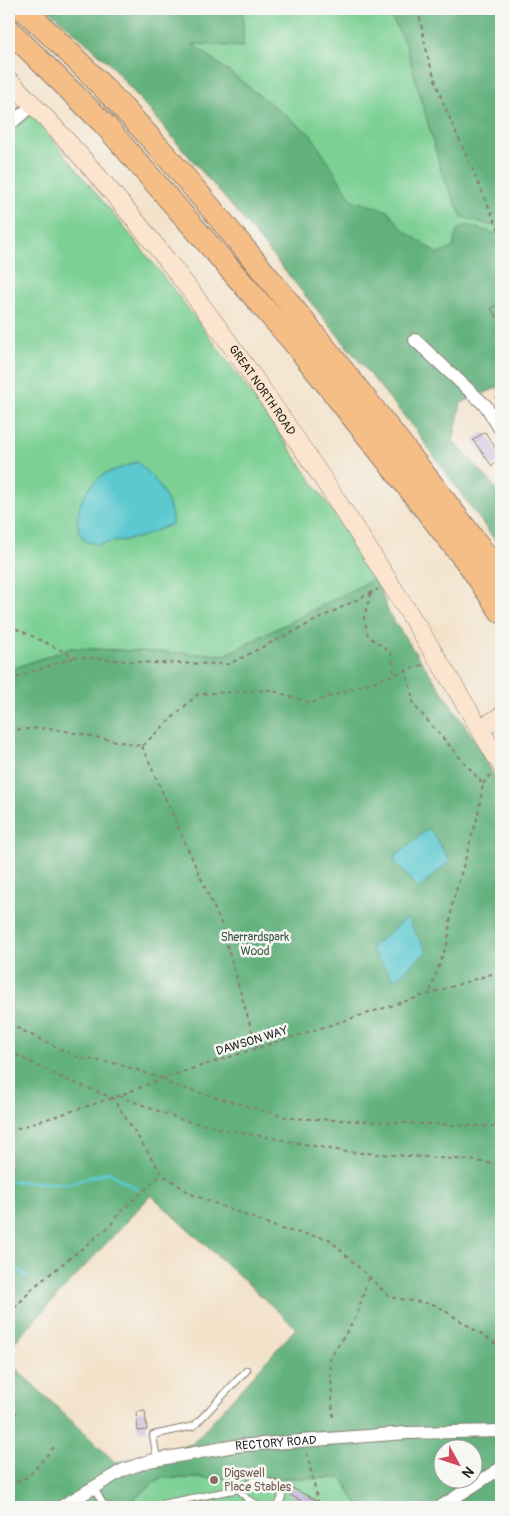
<svg xmlns="http://www.w3.org/2000/svg" width="510" height="1516" font-family="Pangolin,sans-serif">
  <rect width="100%" height="100%" fill="#f6f6f2"/>
  <filter id="ink" filterUnits="userSpaceOnUse"><feTurbulence type="fractalNoise" baseFrequency=".02" numOctaves="2"/><feDisplacementMap in="SourceGraphic" scale="10" xChannelSelector="R" yChannelSelector="G"/><feConvolveMatrix kernelMatrix="1 2 1 2 8 2 1 2 1" color-interpolation-filters="sRGB"/></filter>
  <filter id="wash" filterUnits="userSpaceOnUse"><feTurbulence type="fractalNoise" baseFrequency=".0096" numOctaves="4" result="noise"/><feDisplacementMap in="SourceGraphic" scale="20" xChannelSelector="R" yChannelSelector="G"/><feGaussianBlur stdDeviation="1.12" result="paint"/><feColorMatrix in="noise" values="0 0 0 0 0 0 0 0 0 0 0 0 0 0 0 0 0 1.4 0 .05"/><feComposite in="paint" operator="in"/></filter>
  <g filter="url(#wash)">
    <rect width="100%" height="100%" fill="#f3e0c6"/>
    <!-- green -->
    <path fill="#7bd094" stroke="#4c7658" d="M113 9H501V298L438 333Z
      M22 106C52 136 77 171 105 204 203 322 293 449 376 578L225 655 71 648 9 670V116Z
      M160 1478H343L359 1507H123Z"/>
    <!-- forest -->
    <path fill="#64b27e" stroke="#40674d" fill-rule="evenodd" d="M48 9H243V47L193 44 311 135 352 200 388 211 402 229 438 254 453 248 457 230 467 225 501 235V386L461 403 453 441 491 482 501 499V549L417 432 241 217 108 62Z
      M387 9H501V228L462 217 442 174 406 45Z
      M376 578 389 614 471 734 501 788V1507H359L342 1478H161L123 1507H9V1362L116 1463 192 1444 296 1328 151 1195 9 1348V670L71 648 225 655ZM442 1448H472V1478H442Z"/>
    <!-- water -->
    <path fill="#5cc9d0" stroke="#3c7276" d="M136 462C153 473 174 503 172 524L141 537 98 545 85 541 79 532 77 518 81 502 88 489 102 475Z
      M429 828 450 861 418 889 393 859Z
      M406 918 427 951 395 980 370 949Z"/>
    <g fill="none" stroke-linecap="round" stroke-linejoin="round">
      <!-- stream -->
      <path stroke="#5cc9d0" stroke-width="3" d="M9 1181 68 1184 108 1172 137 1189
        M9 1262 29 1278"/>
    </g>
    <g id="blocks">
      <!-- building -->
      <path fill="#b9a9d5" d="M500 303 501 314 496 317 491 308Z
        M485 432 501 456V459L492 466 473 440Z
        M145 1411 147 1430 138 1431 136 1412Z
        M292 1488 325 1505 324 1507H313L288 1494Z"/>
    </g>
  </g>
  <g filter="url(#ink)">
    <use href="#blocks" fill-opacity="0" stroke="#887e71" stroke-width="1"/>
    <g fill="none" stroke-linecap="round" stroke-linejoin="round">
      <defs>
        <path id="lane" d="M157 1460 153 1435 194 1426 247 1370
          M94 1488 103 1504 110 1507
          M239 1489 247 1499 262 1507
          M146 1507 239 1489 253 1481H266L278 1486 282 1497 278 1506 273 1507"/>
        <g id="street">
          <path d="M9 125 33 105"/>
          <path d="M415 340 486 406 501 431"/>
          <path id="s1" d="M61 1507 123 1470 149 1461 235 1446 407 1433 501 1431"/>
          <path d="M440 1507 501 1468"/>
        </g>
        <g id="secondary">
          <path id="s2" d="M9 80C139 210 247 362 347 516 400 598 452 680 501 765"/>
          <path d="M481 728 501 716"/>
        </g>
        <path id="highway" d="M23 9C116 93 197 190 276 287 353 382 429 478 501 576
          M9 30 105 125 296 345 470 566 501 612"/>
      </defs>
      <!-- lane casing -->
      <use href="#lane" stroke="#887e71" stroke-width="8"/>
      <!-- street casing -->
      <use href="#street" stroke="#887e71" stroke-width="14"/>
      <!-- secondary casing -->
      <use href="#secondary" stroke="#887e71" stroke-width="19"/>
      <!-- highway casing -->
      <use href="#highway" stroke="#887e71" stroke-width="24"/>
      <!-- path -->
      <path stroke="#887e71" stroke-width="2" stroke-dasharray="4 4" stroke-linecap="butt" d="M418 9 428 58 442 100 501 235
        M495 399 501 395
        M371 593 364 617 368 636 391 653 394 673
        M9 625 75 657 155 663 229 664 378 589
        M406 669 414 705 483 784 478 815 452 905 448 941 429 994
        M9 680 75 657
        M9 730 49 728 142 746 198 694 270 690 311 703 425 664
        M142 746 220 921 257 1049
        M483 784 491 774
        M9 1024 79 1058 118 1064 161 1078
        M9 1051 62 1078 113 1098 162 1174 191 1194 281 1229 329 1239 390 1297 436 1305 501 1347
        M166 1077V1083L290 1118 501 1127
        M119 1096 182 1120 222 1129 348 1152 469 1160 501 1165
        M9 1131 119 1096 166 1077 501 971
        M9 1314 35 1286 110 1226 119 1213 162 1174
        M9 1408 17 1414
        M333 1417 330 1358 356 1317 369 1277
        M307 1453 319 1506 322 1507
        M9 1485 28 1477 54 1447"/>
      <!-- lane -->
      <use href="#lane" stroke="#fff" stroke-width="6"/>
      <!-- street -->
      <use href="#street" stroke="#fff" stroke-width="12"/>
      <!-- secondary -->
      <use href="#secondary" stroke="#fbe5cf" stroke-width="18"/>
      <!-- highway -->
      <use href="#highway" stroke="#f6be87" stroke-width="22"/>
    </g>
  </g>
  <!-- markers -->
  <circle fill="#8d6e63" stroke="#f6f6f2" stroke-width="2" cx="214" cy="1480" r="5"/>
  <g text-anchor="middle" dominant-baseline="central" stroke-width="5" stroke-linejoin="round" paint-order="stroke">
    <!-- street labels -->
    <g font-size="12" fill="#1c1c1c" stroke="#f6f6f2">
      <text stroke="none"><textPath href="#s2" startOffset="401">GREAT NORTH ROAD</textPath></text>
      <text transform="translate(252 1041) rotate(-17)">DAWSON WAY</text>
      <text stroke="none"><textPath href="#s1" startOffset="228">RECTORY ROAD</textPath></text>
    </g>
    <!-- park labels -->
    <g font-size="12" fill="#3d5b46" stroke="#f6f6f2">
      <text x="255" y="937">Sherrardspark<tspan x="255" dy="14">Wood</tspan></text>
    </g>
    <!-- education labels -->
    <g font-size="12" fill="#785e54" stroke="#f6f6f2" text-anchor="start">
      <text x="224" y="1473">Digswell<tspan x="224" dy="14">Place Stables</tspan></text>
    </g>
  </g>
  <!-- margin -->
  <rect width="510" height="1516" fill="none" stroke="#f6f6f2" stroke-width="30"/>
  <!-- north arrow -->
  <g transform="translate(458 1464) rotate(130)"><circle r="24" fill="#f6f6f2" stroke="#9f9f9c"/>
  <path d="M0-4L9 19L0 12L-9 19Z" fill="#d1495b"/>
  <text y="-8" font-size="14" font-weight="bold" text-anchor="middle" fill="#1c1c1c">N</text>
  </g>
</svg>
